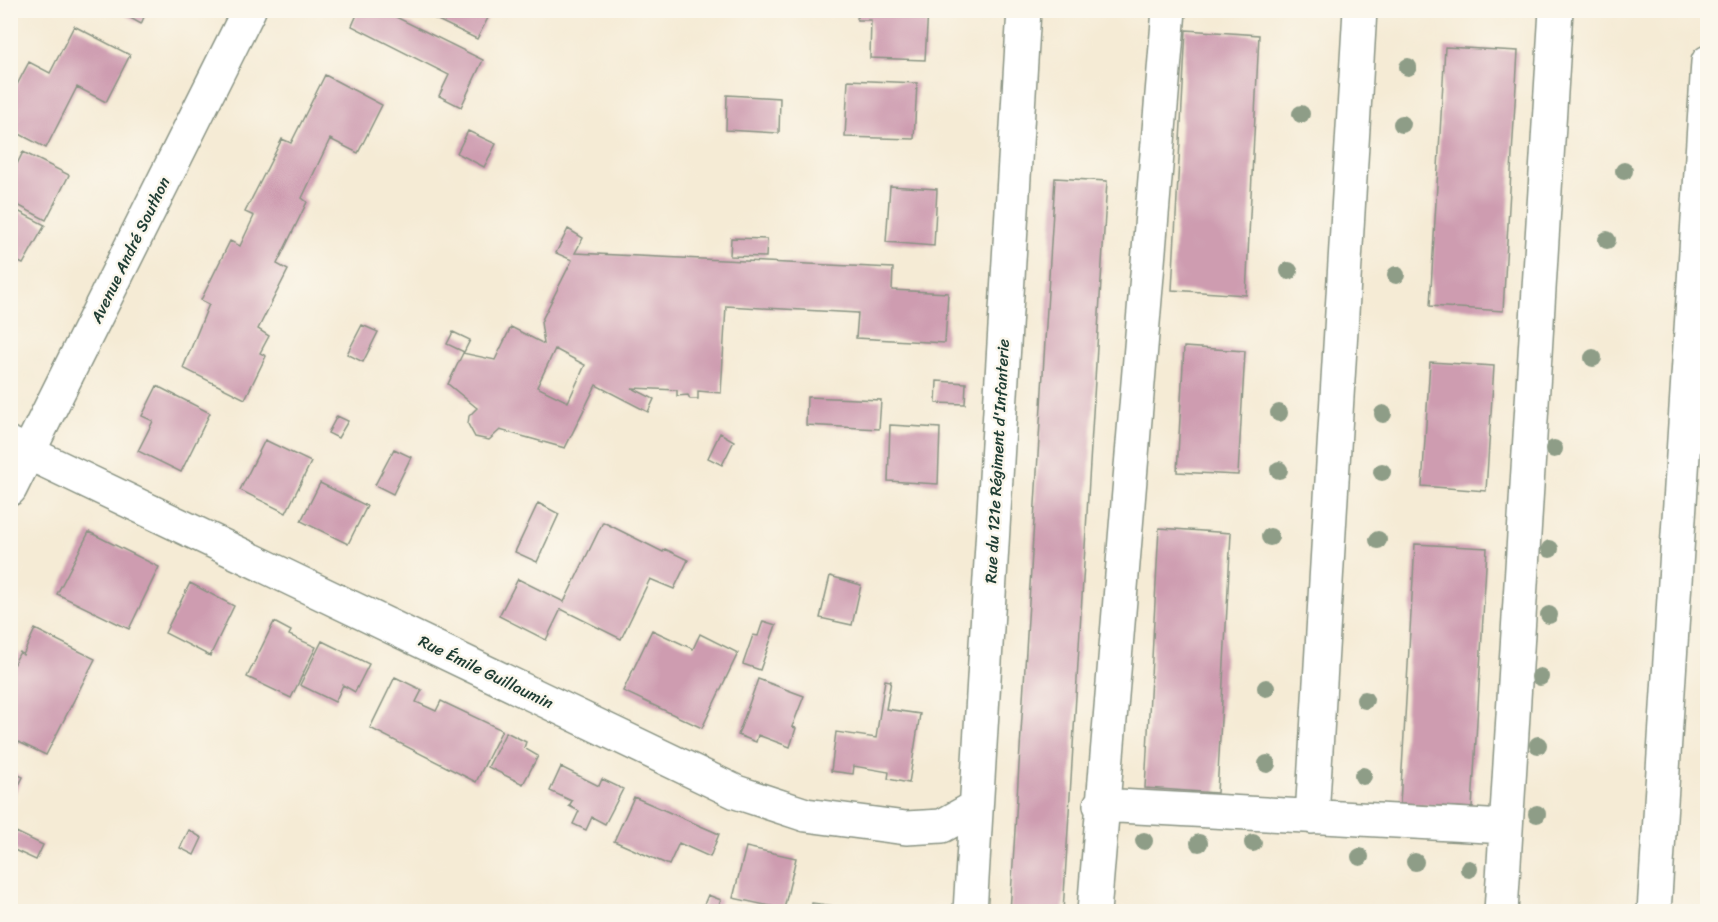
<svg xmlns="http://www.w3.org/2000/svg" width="1718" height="922" font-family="Sriracha,sans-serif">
  <rect width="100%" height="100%" fill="#fbf7ec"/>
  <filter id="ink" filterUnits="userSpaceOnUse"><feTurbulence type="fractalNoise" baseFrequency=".0167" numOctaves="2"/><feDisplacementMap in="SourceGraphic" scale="12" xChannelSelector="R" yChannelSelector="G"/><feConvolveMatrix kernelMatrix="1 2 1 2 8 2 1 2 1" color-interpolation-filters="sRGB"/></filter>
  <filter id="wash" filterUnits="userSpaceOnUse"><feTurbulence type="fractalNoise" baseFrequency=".008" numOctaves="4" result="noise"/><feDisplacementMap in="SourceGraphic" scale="24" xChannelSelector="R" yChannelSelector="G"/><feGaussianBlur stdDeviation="1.35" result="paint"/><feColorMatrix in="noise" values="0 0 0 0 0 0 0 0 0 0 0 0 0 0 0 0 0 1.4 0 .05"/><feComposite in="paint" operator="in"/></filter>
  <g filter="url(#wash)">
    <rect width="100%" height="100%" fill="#f5ebd5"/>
    <g id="blocks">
      <!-- building -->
      <path fill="#ce9cb0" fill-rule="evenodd" d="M116 10H147L141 24Z
        M359 10H382L483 60 461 107 439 96 449 75 352 26Z
        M417 10H483L489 16 477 39Z
        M858 10H928L925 60 870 58 871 20H857Z
        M74 26 130 55 106 102 77 87 46 148 10 129V98L29 62 50 73Z
        M1186 30 1259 35 1246 295 1172 290Z
        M1445 47 1518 51 1503 311 1430 306Z
        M325 75 382 105 358 153 330 139 302 198 307 202 277 264 288 270 258 329 269 336 260 353 266 356 245 399 183 368 209 304 201 300 230 241 240 246 254 216 245 212 282 139 291 143Z
        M848 80 917 83 914 139 845 137Z
        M727 95 780 98 779 133 726 130Z
        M468 131 496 144 484 167 457 153Z
        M23 152 69 175 46 220 10 201V178Z
        M1055 178 1107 181 1063 912H1010Z
        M890 186 937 189 934 246 886 242Z
        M10 207 45 225 23 264 10 258Z
        M568 229 583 238 575 253 893 268 892 290 948 293 945 343 856 338 858 313 726 306 721 393 698 391V399H690L688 395 677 396V390L632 388 654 399 648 412 596 385 565 448 500 430 489 440 475 437 468 424 469 416 477 408 448 384 463 353 495 360 511 327 544 344 541 322 572 260 556 253ZM555 349 585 365 568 402 537 387Z
        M731 238 767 239 766 257 730 256Z
        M362 325 378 332 363 362 347 354Z
        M453 332 470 340 464 352 447 344Z
        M1184 347 1245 351 1238 475 1177 472Z
        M1430 362 1494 366 1486 491 1422 486Z
        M937 381 966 383 965 404 936 403Z
        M157 386 210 413 181 472 138 451 153 421 142 416Z
        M807 397 881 400 879 429 806 425Z
        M337 416 348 421 338 438 328 433Z
        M890 425 940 428 938 484 888 481Z
        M720 433 734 441 722 465 708 458Z
        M265 440 311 462 286 513 240 490Z
        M394 449 411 457 393 494 375 485Z
        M320 483 367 506 348 544 301 521Z
        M538 503 559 514 537 562 515 552Z
        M603 522 663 552 665 549 688 560 674 589 650 579 621 639 561 609 546 640 499 616 518 579 564 602Z
        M1159 528 1231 533 1217 793 1145 788Z
        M89 532 159 567 129 629 57 594Z
        M1415 544 1487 548 1472 808 1400 804Z
        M830 576 861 585 852 625 820 618Z
        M190 583 234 606 210 656 165 633Z
        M763 621 776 625 760 670 743 664 753 635 758 636Z
        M274 622 291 631 289 635 316 647 291 698 247 677Z
        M35 629 95 659 46 755 10 738V671L20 652 23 655Z
        M652 630 693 649 700 634 738 653 702 728 623 691Z
        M322 641 369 664 355 692 343 685 335 702 300 685Z
        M395 677 422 690 416 702 436 711 441 701 502 730 476 782 370 728Z
        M758 679 804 696 792 727 796 728 790 747 758 735 756 742 738 735Z
        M885 680 891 681 886 709 920 714 909 783 888 779 889 772 854 766 853 774 831 771 836 732 876 738Z
        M506 732 526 742 524 748 538 756 523 784 488 767Z
        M561 767 599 786 602 779 623 789 605 824 592 817 586 830 573 824 579 811 569 806 572 801 550 791Z
        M10 771 23 777 10 803Z
        M634 797 719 834 710 857 679 843 669 865 614 841Z
        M189 830 202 838 194 855 180 848Z
        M16 832 43 845 36 860 10 848Z
        M746 847 796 858 784 909 733 898Z
        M708 895 721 900 716 912H701Z
        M812 903 864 910V912H811Z"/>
    </g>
  </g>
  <g filter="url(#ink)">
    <use href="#blocks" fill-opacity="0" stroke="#8a9484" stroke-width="1.5"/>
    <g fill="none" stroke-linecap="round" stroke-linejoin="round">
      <defs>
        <path id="minor" d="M10 444 736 792 806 815 906 828 942 826 976 807
          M10 489 249 10
          M1100 805 1506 827
          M1312 817 1360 10
          M970 912 1024 10
          M1094 912 1169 10
          M1501 912 1556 10
          M1654 912 1708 62"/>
      </defs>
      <!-- minor casing -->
      <use href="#minor" stroke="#8a9484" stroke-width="36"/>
      <!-- minor -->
      <use href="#minor" stroke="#fff" stroke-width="33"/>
    </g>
    <!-- trees -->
    <g fill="#8e9d87">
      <circle cx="1408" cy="67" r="9"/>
      <circle cx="1301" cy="114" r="9"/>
      <circle cx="1402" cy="124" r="9"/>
      <circle cx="1624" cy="171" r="9"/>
      <circle cx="1607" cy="240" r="9"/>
      <circle cx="1289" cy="271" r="9"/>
      <circle cx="1396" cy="275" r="9"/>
      <circle cx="1593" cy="358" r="9"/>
      <circle cx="1279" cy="413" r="9"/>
      <circle cx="1383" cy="414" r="9"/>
      <circle cx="1554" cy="449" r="9"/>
      <circle cx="1279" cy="470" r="9"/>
      <circle cx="1382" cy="472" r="9"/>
      <circle cx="1270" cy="537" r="9"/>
      <circle cx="1378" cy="540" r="9"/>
      <circle cx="1550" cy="549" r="9"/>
      <circle cx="1549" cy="615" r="9"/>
      <circle cx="1540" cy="677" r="9"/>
      <circle cx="1266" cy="688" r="9"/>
      <circle cx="1365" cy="700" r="9"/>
      <circle cx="1538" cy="745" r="9"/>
      <circle cx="1267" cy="764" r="9"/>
      <circle cx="1363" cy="776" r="9"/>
      <circle cx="1537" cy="814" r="9"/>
      <circle cx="1144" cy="841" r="9"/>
      <circle cx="1199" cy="843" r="9"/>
      <circle cx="1253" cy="843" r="9"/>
      <circle cx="1360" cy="857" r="9"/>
      <circle cx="1415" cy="862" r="9"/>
      <circle cx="1469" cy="869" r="9"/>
    </g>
  </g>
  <g text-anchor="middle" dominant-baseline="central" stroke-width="5" stroke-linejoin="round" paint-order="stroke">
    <!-- street labels -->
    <g font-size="16" fill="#1f3d34" stroke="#fbf7ec">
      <text transform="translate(130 250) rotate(-64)">Avenue André Southon</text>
      <text transform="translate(997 461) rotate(-87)">Rue du 121e Régiment d'Infanterie</text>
      <text transform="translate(486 672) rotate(26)">Rue Émile Guillaumin</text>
    </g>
  </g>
  <!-- margin -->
  <rect width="1718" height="922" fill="none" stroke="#fbf7ec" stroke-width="36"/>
</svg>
